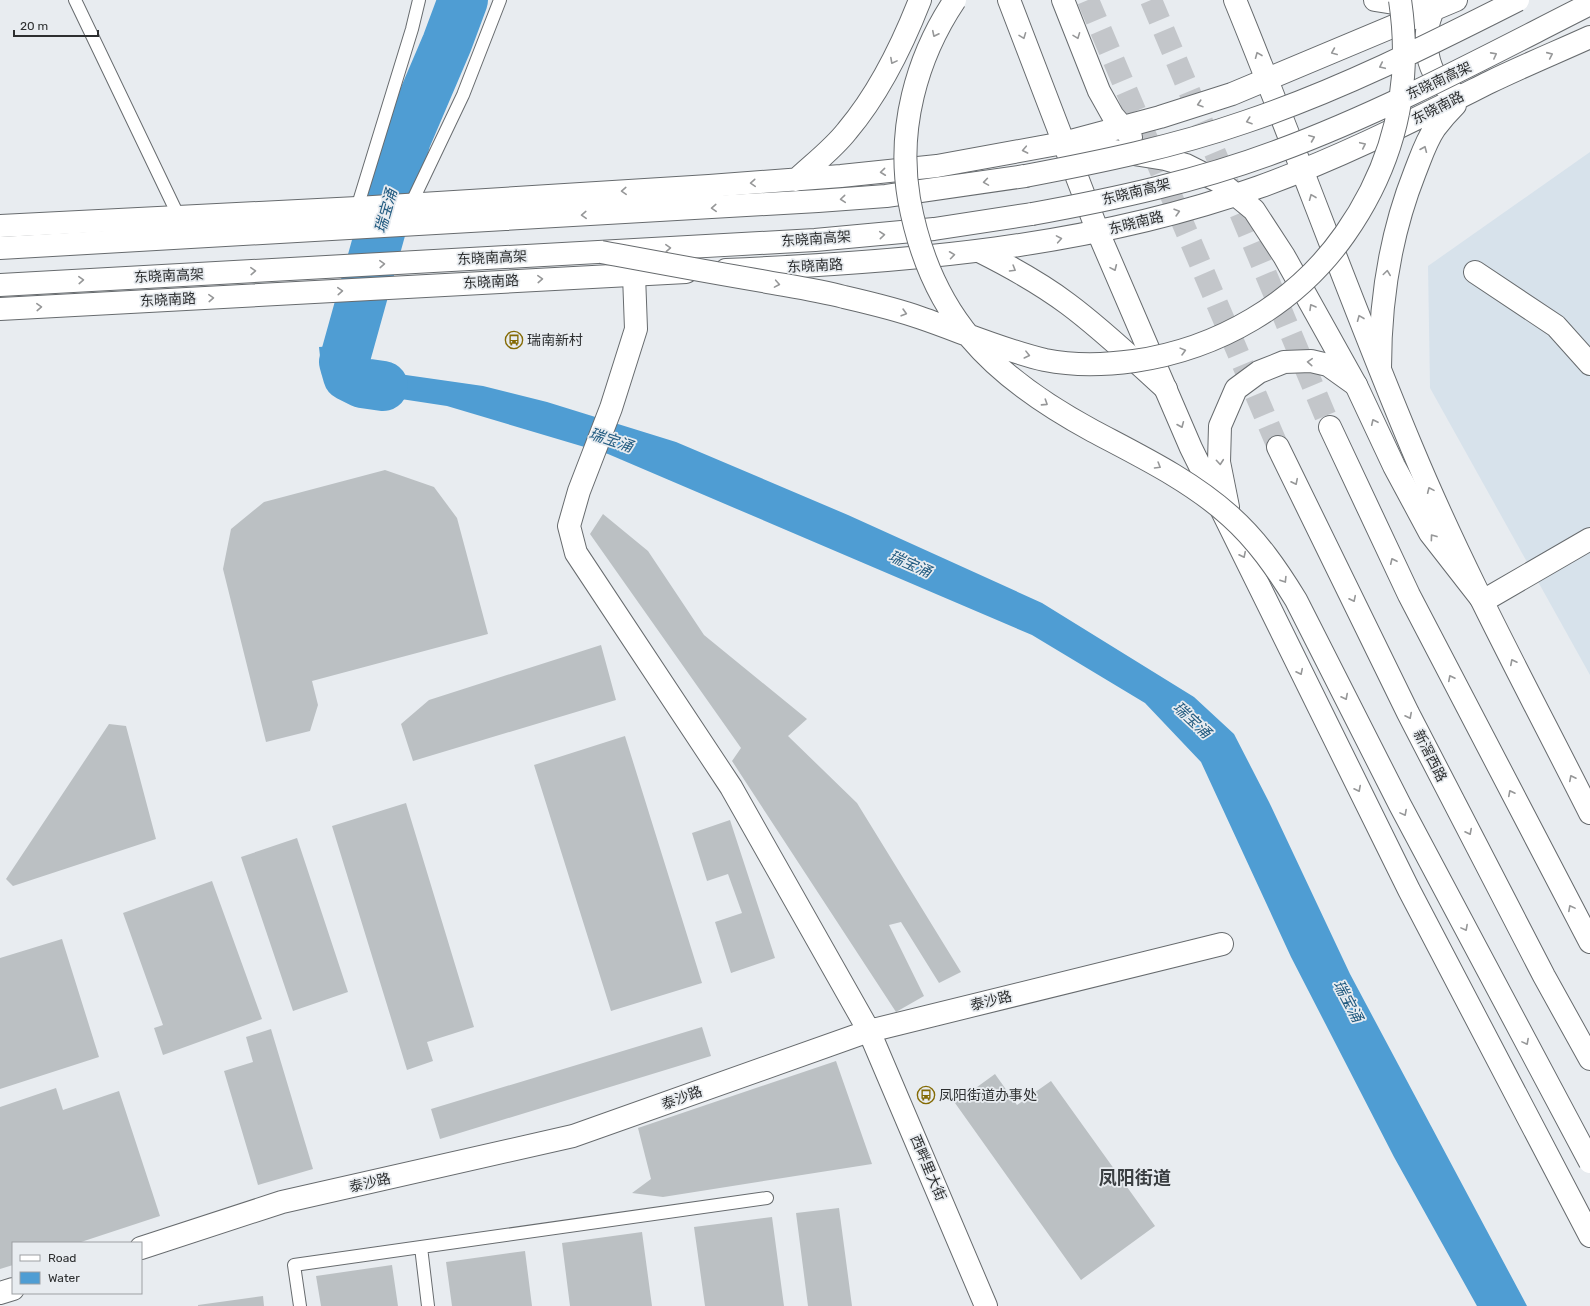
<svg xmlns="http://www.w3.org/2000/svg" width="1590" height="1306" font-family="Rubik,'Noto Sans SC',sans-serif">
  <rect width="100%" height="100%" fill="#e8ecf0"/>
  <!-- built -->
  <path fill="#d7e2eb" d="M1590 152V675L1430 388 1428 266Z"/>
  <!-- water -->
  <path fill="#4f9dd3" d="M438 0H478L416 156 380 155Z
    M363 344 365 371 406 375 483 386 547 402 676 442 848 515 1042 603 1194 697 1234 734 1269 802 1350 974 1527 1306H1477L1394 1157 1291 957 1201 762 1145 703 1032 635 608 454 447 406 342 390 322 375 319 347Z"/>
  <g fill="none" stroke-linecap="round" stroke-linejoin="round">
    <!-- river -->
    <path stroke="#4f9dd3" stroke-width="50" d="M383 386 362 383 348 376 344 362 406 139 447 43 463 0"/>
  </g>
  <!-- building -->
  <path fill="#bbc0c3" d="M385 470 434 487 457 518 488 634 312 681 318 705 310 731 266 742 223 569 231 529 264 502Z
    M603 514 648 551 704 635 807 719 788 736 857 803 961 972 939 983 901 922 889 925 924 996 896 1012 732 761 741 748 590 534Z
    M601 645 616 700 413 761 401 724 429 700Z
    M109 724 126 726 156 839 13 886 6 879Z
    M625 736 702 983 611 1011 534 765Z
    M406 803 474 1027 427 1042 433 1061 407 1070 332 826Z
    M730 820 775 958 731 973 715 922 742 913 728 874 707 881 692 833Z
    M297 838 348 992 293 1011 241 857Z
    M212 881 262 1019 163 1055 154 1028 163 1025 123 913Z
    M62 939 99 1057 0 1089V958Z
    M702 1027 711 1056 440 1139 431 1109Z
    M271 1029 313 1169 258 1185 224 1071 253 1062 246 1037Z
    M836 1061 872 1164 663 1197 632 1193 651 1179 638 1128Z
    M995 1074 1017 1105 1051 1081 1155 1226 1081 1280 955 1103Z
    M56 1088 63 1110 119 1091 160 1216 78 1243H13V1265L0 1269V1107Z
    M839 1208 852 1306H808L796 1213Z
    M772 1217 784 1306H705L694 1227Z
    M642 1232 652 1306H570L562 1243Z
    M525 1251 532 1306H452L446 1262Z
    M392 1265 398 1306H321L316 1276Z
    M263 1296 264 1306H198V1305Z"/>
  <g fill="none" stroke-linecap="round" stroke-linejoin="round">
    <!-- highway-tunnel -->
    <path stroke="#c3c6ca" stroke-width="22" stroke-dasharray="22 11" stroke-linecap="butt" d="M1088 0 1278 447
      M1151 0 1330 427"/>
    <defs>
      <path id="lane" d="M75 0 178 215
        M411 204 463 95 500 0
        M357 208 412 29 419 0
        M421 1247 428 1306
        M300 1306 294 1265 767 1198"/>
      <path id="street" d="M1475 272 1556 326 1590 364
        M634 275 636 329 611 408 579 491 569 526 576 553 731 787 869 1031 986 1306
        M1483 601 1590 539
        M141 1248 282 1202 573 1136 869 1031 1222 944
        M0 1293 13 1289"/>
      <path id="secondary" d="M1009 0 1098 232 1191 448 1409 890 1590 1236
        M1235 0C1296 149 1350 300 1412 448 1464 573 1529 692 1590 813
        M1228 507 1219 462 1220 426 1236 389 1259 372 1284 362 1311 361 1328 365 1356 385"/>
      <path id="primary" d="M1063 0 1099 91 1113 116 1131 137
        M1375 0 1419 7
        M1434 9C1420 34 1425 78 1453 92
        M1071 144 1165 159 1186 165 1220 182 1254 210 1284 256 1356 385 1394 466 1430 533 1483 601
        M796 180C813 164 833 149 847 131 880 92 902 46 920 0
        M0 226 357 208 709 186 841 176 937 166 1063 143 1160 117 1232 94 1456 0
        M979 251C1009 266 1040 283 1068 304 1103 330 1134 360 1166 389
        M726 270C907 262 1087 248 1259 187 1340 158 1414 120 1490 82 1523 66 1557 52 1590 37
        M0 309 686 272
        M1380 368C1380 301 1390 235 1415 172 1421 157 1426 141 1435 128 1441 120 1448 112 1455 105"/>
      <path id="highway" d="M0 248 818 201 886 196 1025 176
        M0 285 815 240 934 229 1032 214
        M1330 427 1409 595 1590 942
        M1278 447 1408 713 1544 976 1590 1059"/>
    </defs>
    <!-- lane casing -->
    <use href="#lane" stroke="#676b6e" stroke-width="14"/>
    <!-- street casing -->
    <use href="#street" stroke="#676b6e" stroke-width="24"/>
    <!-- secondary casing -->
    <use href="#secondary" stroke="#676b6e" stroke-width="24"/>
    <!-- primary casing -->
    <use href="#primary" stroke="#676b6e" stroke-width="24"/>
    <!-- highway casing -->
    <use href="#highway" stroke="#676b6e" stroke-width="24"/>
    <!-- lane -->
    <use href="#lane" stroke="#fff" stroke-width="12"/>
    <!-- street -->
    <use href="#street" stroke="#fff" stroke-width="22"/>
    <!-- secondary -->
    <use href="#secondary" stroke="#fff" stroke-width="22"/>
    <!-- primary -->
    <use href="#primary" stroke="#fff" stroke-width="22"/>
    <!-- highway -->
    <use href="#highway" stroke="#fff" stroke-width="22"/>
    <defs>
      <path id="highway-bridge" d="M955 0C916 58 897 130 909 199 930 316 991 376 1093 431 1140 456 1190 480 1230 516 1257 540 1277 569 1296 600L1400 805 1590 1162
        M1025 176C1099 162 1173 147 1245 122 1340 90 1429 45 1518 0
        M1032 214C1115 199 1198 181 1278 151 1386 111 1487 56 1590 4
        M601 252C655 262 708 272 762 281 789 286 817 290 844 297 870 303 896 309 921 318 962 332 1002 350 1045 360 1075 366 1105 365 1134 361 1218 349 1296 304 1345 234 1394 164 1413 86 1400 0"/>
    </defs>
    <!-- highway-bridge casing -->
    <use href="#highway-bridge" stroke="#676b6e" stroke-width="24" stroke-linecap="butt"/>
    <!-- highway-bridge -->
    <use href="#highway-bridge" stroke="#fff" stroke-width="22"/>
  </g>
  <!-- one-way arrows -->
  <defs><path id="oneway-chevron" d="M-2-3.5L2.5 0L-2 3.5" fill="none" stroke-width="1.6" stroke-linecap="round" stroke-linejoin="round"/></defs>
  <g stroke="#969798">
    <use href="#oneway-chevron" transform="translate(935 34) rotate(116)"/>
    <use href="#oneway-chevron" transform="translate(1023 36) rotate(69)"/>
    <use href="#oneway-chevron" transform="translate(1077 36) rotate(69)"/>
    <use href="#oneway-chevron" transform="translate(1334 52) rotate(157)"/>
    <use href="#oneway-chevron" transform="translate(1258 55) rotate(-112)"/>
    <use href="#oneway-chevron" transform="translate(1494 55) rotate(-28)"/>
    <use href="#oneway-chevron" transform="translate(1550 55) rotate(-24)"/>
    <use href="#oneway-chevron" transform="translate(893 61) rotate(118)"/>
    <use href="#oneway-chevron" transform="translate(1382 66) rotate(155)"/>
    <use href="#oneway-chevron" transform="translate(1200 104) rotate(162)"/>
    <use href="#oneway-chevron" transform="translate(1249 121) rotate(161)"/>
    <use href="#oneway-chevron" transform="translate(1312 138) rotate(-22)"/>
    <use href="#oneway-chevron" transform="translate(1363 145) rotate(-25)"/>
    <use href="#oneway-chevron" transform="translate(1424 149) rotate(-67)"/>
    <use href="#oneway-chevron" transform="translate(1025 150) rotate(169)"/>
    <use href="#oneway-chevron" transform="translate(883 172) rotate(174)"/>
    <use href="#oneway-chevron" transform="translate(986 182) rotate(171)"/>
    <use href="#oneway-chevron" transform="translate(753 183) rotate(176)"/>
    <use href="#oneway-chevron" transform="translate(624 191) rotate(177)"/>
    <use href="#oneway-chevron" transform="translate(1312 197) rotate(-112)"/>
    <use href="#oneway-chevron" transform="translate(843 199) rotate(175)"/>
    <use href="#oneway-chevron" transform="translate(714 208) rotate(177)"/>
    <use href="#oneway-chevron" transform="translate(1177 212) rotate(-16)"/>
    <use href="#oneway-chevron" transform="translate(584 215) rotate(177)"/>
    <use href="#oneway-chevron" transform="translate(882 235) rotate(-5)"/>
    <use href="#oneway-chevron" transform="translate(1059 239) rotate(-10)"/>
    <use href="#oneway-chevron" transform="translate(668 248) rotate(-3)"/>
    <use href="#oneway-chevron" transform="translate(952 255) rotate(-8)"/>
    <use href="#oneway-chevron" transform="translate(382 264) rotate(-3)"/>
    <use href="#oneway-chevron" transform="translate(1114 268) rotate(66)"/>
    <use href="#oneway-chevron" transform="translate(1013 269) rotate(31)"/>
    <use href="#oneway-chevron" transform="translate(253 271) rotate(-3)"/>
    <use href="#oneway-chevron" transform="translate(1387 273) rotate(-82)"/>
    <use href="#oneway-chevron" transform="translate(540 279) rotate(-3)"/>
    <use href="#oneway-chevron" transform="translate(81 280) rotate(-3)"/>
    <use href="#oneway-chevron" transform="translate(777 284) rotate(10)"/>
    <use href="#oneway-chevron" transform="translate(340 291) rotate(-4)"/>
    <use href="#oneway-chevron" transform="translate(211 298) rotate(-3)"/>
    <use href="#oneway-chevron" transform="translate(39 307) rotate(-3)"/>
    <use href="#oneway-chevron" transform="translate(1312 307) rotate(-120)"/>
    <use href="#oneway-chevron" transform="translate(904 313) rotate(16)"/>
    <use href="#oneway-chevron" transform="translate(1360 318) rotate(-112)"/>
    <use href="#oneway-chevron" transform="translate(1183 351) rotate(-15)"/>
    <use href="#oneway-chevron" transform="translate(1027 355) rotate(14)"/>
    <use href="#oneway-chevron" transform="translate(1310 362) rotate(-176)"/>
    <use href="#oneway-chevron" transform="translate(1045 403) rotate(33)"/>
    <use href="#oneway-chevron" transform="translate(1374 422) rotate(-115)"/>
    <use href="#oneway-chevron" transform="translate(1181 425) rotate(67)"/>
    <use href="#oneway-chevron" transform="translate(1220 462) rotate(85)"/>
    <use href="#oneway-chevron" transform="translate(1158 466) rotate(31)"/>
    <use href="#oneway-chevron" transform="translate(1295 482) rotate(64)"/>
    <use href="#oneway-chevron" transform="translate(1430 490) rotate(-114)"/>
    <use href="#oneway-chevron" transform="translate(1433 537) rotate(-126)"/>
    <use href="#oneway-chevron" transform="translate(1243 555) rotate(64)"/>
    <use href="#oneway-chevron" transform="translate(1393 561) rotate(-115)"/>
    <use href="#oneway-chevron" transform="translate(1284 580) rotate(58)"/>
    <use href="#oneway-chevron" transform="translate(1353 599) rotate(64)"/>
    <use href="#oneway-chevron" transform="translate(1513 662) rotate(-117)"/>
    <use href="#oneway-chevron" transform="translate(1300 672) rotate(64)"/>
    <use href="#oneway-chevron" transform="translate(1451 678) rotate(-117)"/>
    <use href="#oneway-chevron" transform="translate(1345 697) rotate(63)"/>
    <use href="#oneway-chevron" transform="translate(1409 716) rotate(63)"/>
    <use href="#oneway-chevron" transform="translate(1572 778) rotate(-117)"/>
    <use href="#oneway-chevron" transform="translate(1358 789) rotate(63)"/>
    <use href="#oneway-chevron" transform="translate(1511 793) rotate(-117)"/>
    <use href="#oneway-chevron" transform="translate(1404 813) rotate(62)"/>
    <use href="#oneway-chevron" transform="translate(1469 832) rotate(63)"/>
    <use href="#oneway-chevron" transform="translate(1571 908) rotate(-118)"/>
    <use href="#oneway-chevron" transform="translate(1465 928) rotate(62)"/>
    <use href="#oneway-chevron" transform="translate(1526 1042) rotate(62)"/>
  </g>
  <!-- icons -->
  <defs>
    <symbol id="bus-ring" viewBox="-11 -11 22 22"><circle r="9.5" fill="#e8ecf0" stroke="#846a04" stroke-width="1.5"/><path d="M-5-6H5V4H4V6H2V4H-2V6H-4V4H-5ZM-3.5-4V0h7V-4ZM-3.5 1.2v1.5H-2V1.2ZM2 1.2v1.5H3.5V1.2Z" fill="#846a04"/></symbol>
  </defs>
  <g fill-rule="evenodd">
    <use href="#bus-ring" x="504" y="330" width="20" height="20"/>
    <use href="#bus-ring" x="916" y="1085" width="20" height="20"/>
  </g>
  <g text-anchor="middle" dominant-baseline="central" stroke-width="3.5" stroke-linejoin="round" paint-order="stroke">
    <!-- street labels -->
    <g font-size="14" fill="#2d2f30" stroke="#e8ecf0">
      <text transform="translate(1439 81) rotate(-25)">东晓南高架</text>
      <text transform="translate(1438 108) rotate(-27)">东晓南路</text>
      <text transform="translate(1136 192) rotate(-14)">东晓南高架</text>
      <text transform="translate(1136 223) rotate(-14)">东晓南路</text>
      <text transform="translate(816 239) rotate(-4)">东晓南高架</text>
      <text transform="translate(492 258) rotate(-3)">东晓南高架</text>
      <text transform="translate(815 266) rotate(-3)">东晓南路</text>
      <text transform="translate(169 276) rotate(-3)">东晓南高架</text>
      <text transform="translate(491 282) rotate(-3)">东晓南路</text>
      <text transform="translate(168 300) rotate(-3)">东晓南路</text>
      <text transform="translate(1430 756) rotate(63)">新滘西路</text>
      <text transform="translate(991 1001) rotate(-14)">泰沙路</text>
      <text transform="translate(682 1098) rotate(-20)">泰沙路</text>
      <text transform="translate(928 1168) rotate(67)">西畔里大街</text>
      <text transform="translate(370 1183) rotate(-13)">泰沙路</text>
    </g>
    <!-- poi labels -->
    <g font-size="14" fill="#2d2f30" stroke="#e8ecf0" text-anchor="start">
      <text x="527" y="340">瑞南新村</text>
      <text x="939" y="1095">凤阳街道办事处</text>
    </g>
    <!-- water labels -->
    <g font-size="15" font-style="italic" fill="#225b80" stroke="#e8ecf0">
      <text transform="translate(386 211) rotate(-74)">瑞宝涌</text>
      <text transform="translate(611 440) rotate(19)">瑞宝涌</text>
      <text transform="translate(910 564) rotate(24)">瑞宝涌</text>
      <text transform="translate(1192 720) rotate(43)">瑞宝涌</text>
      <text transform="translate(1348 1001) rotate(62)">瑞宝涌</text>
    </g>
    <!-- district labels -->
    <g font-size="18" font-weight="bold" fill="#3a3e41" stroke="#e8ecf0">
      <text x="1135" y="1178">凤阳街道</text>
    </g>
  </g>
  <!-- legend -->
  <rect x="12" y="1242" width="130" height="52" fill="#e8ecf0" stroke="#9da0a3"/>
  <rect x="20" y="1255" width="20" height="6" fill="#ffffff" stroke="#9da0a3"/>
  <text x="48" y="1262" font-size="12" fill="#2d2f30">Road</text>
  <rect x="20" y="1272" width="20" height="12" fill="#4f9dd3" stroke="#9da0a3"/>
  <text x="48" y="1282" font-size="12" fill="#2d2f30">Water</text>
  <!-- scale -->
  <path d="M14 30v6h84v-6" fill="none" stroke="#2d2f30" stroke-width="2"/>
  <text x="20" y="30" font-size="12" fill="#2d2f30" stroke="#e8ecf0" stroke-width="3" paint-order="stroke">20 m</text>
</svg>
